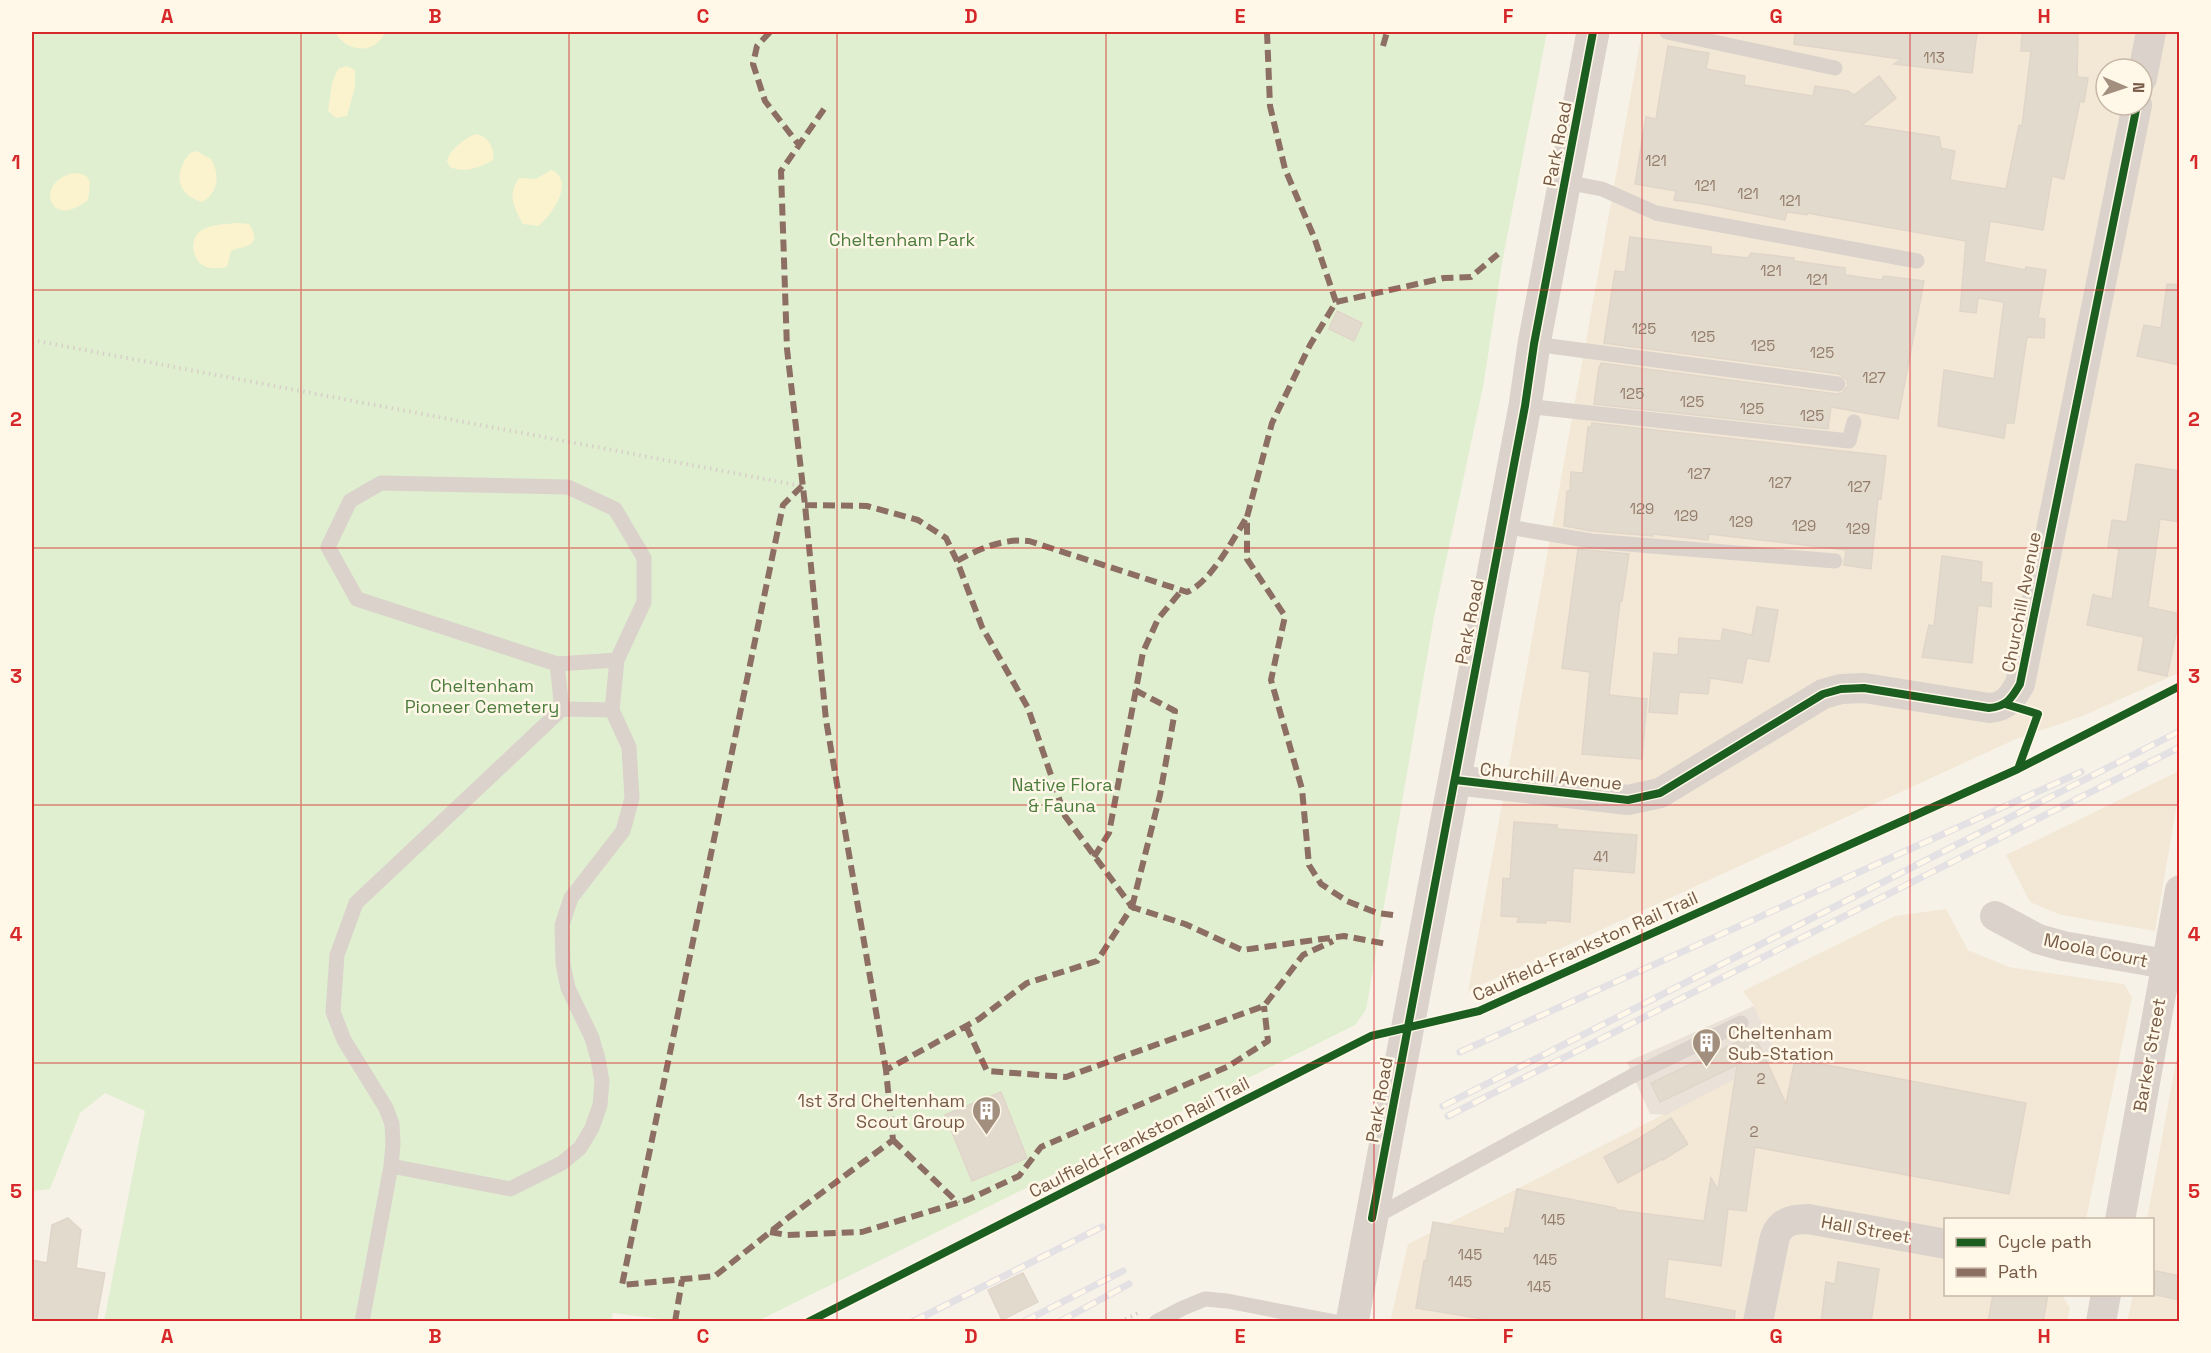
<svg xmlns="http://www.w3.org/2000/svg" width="2211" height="1353" font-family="'Space Grotesk',sans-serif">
  <rect width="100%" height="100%" fill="#f7f2e7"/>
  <!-- residential -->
  <path fill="#f3e8d6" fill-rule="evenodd" d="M1642 32H2179V673L2085 715 2016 739 1468 991ZM2106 69H2142V105H2106Z
    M2179 771V793L2155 931 2061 915 2030 902 2006 855Z
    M1946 909 1968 950 2009 967 2124 984 2132 997 2086 1219 1946 1220V1294L2065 1295 2064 1298 2070 1308 2067 1321 1390 1322 1408 1244 1777 1057 1754 1006 1743 991 1895 916Z
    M2179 1045V1321L2127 1322 2133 1295 2152 1294V1220L2147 1219Z"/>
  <!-- industrial -->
  <path fill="#eae2d8" d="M1754 1006 1777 1057 1666 1115 1650 1114 1627 1062Z"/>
  <!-- green -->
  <path fill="#e0efd0" d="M32 32H1547L1502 263 1484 382 1434 617 1366 1010 1355 1025 758 1321H677L613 1313 611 1322 104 1321 145 1111 105 1093 80 1113 50 1189 32 1191Z"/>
  <!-- sand -->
  <path fill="#fbf3ce" d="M335 32H385C375 56 346 52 335 32Z
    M346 66 355 70V87L347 116 336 118 328 111 332 83 338 69Z
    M476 134C488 136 495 148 493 160 480 168 464 173 450 167L447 161C450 149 464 139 476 134Z
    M196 151 211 159C220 174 219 193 202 202 175 194 174 172 190 153Z
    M551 170C576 180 552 216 538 226L523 224C514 208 507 195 519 178L536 179Z
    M74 173C94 174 90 184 88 200 47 232 35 180 74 173Z
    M239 223 249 224C264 248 244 245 231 251L227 267C220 268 211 269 204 266 191 259 189 238 202 230 213 224 226 224 239 223Z"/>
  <!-- building -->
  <path fill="#e3dace" stroke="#e0d5c9" stroke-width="1.5" d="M1795 32H1977L1972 73 1894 64 1901 59 1794 44Z
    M2022 32H2078L2077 77 2088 78 2084 102 2080 101 2064 179 2052 176 2043 230 1990 221 1984 262 2025 270 2026 267 2046 270 2038 318 2045 319 2044 338 2027 337 2014 423H2006L2004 438 1938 426 1944 370 1994 379 2004 302 1978 298 1976 313 1960 311 1966 241 1807 213V215L1787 212 1785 220 1698 203 1674 200 1676 191 1635 184 1646 117 1656 119 1668 46 1709 53 1706 69 1745 76 1744 85 1813 96 1815 86 1848 91 1854 95 1879 76 1896 98 1862 125 1939 137 1941 148 1955 151 1950 180 2006 189 2019 125 2022 126 2031 51H2021Z
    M1630 237 1711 247V254L1748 258 1751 253 1794 258V261L1845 268V275L1881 280 1884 276 1924 281 1898 419 1831 407 1828 429 1594 404 1599 367 1600 368 1601 363 1837 394 1842 393 1848 386 1847 380 1839 374 1604 343 1615 271 1625 272Z
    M2167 284 2180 285V365L2137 356 2144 325 2161 328Z
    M1337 311 1362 323 1354 341 1329 329Z
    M1592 423 1886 456 1881 499 1878 498 1871 569 1844 565 1846 550 1709 534 1708 540 1653 534V536L1592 531 1564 526 1567 491H1570L1571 472 1583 473 1588 427H1591Z
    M2136 464 2180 471V522L2160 519 2148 607 2180 614 2167 676 2138 670 2144 637 2087 625 2093 595 2112 599 2119 549 2108 547 2112 520 2127 522Z
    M1578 549 1629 554 1622 601H1620L1609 695 1647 699 1642 759 1582 754 1590 672 1562 668Z
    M1942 556 1982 562 1981 582 1992 583 1991 607 1978 605 1972 663 1922 657 1929 625 1934 626Z
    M1757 607 1778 610 1769 662 1747 658 1742 683 1710 678 1708 694 1679 692 1677 714 1649 712 1654 653 1678 655 1679 638 1721 641 1723 629 1752 635Z
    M1514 822 1557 825V829L1637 835 1634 873 1573 868 1570 922 1546 920V923L1517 922 1519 917 1501 916 1503 878 1510 879Z
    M1754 1034 1786 1104 1795 1059 2026 1103 2009 1194 1755 1147 1746 1211 1728 1209 1721 1266 1668 1259 1664 1298 1735 1311 1734 1322H1489V1320L1416 1308 1424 1261H1426L1433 1222 1504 1234 1505 1228 1509 1229 1517 1189 1616 1208V1210L1704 1221 1711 1178 1718 1190 1737 1065 1660 1102 1651 1083Z
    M1001 1092 1027 1158 972 1181 945 1115Z
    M1671 1118 1688 1144 1663 1160 1662 1159 1618 1183 1604 1157 1640 1138Z
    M68 1218 81 1230 76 1268 105 1273 96 1322H32V1260L47 1263 52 1225Z
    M1838 1262 1879 1269 1871 1322H1821L1826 1282 1835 1284Z
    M2156 1271 2180 1276V1300L2152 1294Z
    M1023 1273 1038 1302 1002 1320 988 1290Z
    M1993 1294H2048L2043 1322H1988Z"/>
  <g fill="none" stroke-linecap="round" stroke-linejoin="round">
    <!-- path -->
    <path stroke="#d8d0c8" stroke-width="4" stroke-dasharray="1.5 4.5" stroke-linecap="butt" d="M32 340 802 486
      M1120 1322 1138 1313"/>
    <!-- lane -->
    <path stroke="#dad2cb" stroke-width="15" d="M1667 32 1835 68
      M1565 182 1602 189 1656 213 1917 261
      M1534 344 1838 384
      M1525 406 1849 441 1854 422
      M1503 526 1591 541 1835 561
      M557 664 617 660
      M562 709 612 710
      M1373 1218 1632 1076 1741 1023
      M362 1322 391 1166 393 1144 392 1124 386 1108 344 1040 333 1012 337 955 356 903 562 709 557 664 357 599 328 547 350 501 381 483 568 487 615 509 644 558V602L617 660 612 710 629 747 632 798 623 831 571 898 562 925 563 964 568 988 592 1038 598 1059 602 1081 600 1105 592 1128 580 1148 562 1163 510 1189 391 1166
      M1156 1322 1183 1308 1205 1299 1227 1301 1336 1322"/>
    <!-- street -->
    <path stroke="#dad2cb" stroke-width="30" d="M2142 78 2151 32
      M1455 780 1628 800 1660 793 1823 694 1841 689 1864 688 1989 708C2006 707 2012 698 2020 684L2137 105
      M1995 916 2038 939 2063 946 2166 964
      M2120 1220 2180 890
      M1758 1322 1774 1241C1778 1223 1790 1219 1808 1219L1946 1244
      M2101 1322 2106 1294"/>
    <!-- secondary -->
    <path stroke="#dad2cb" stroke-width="33" d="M1352 1322 1525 406 1534 344 1593 32"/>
    <defs>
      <path id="rail" d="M1460 1052 2081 772
        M1443 1106 2180 731
        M1448 1116 2180 747
        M912 1322 1102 1227
        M1023 1322 1123 1271
        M1059 1322 1129 1284"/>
    </defs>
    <!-- rail casing -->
    <use href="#rail" stroke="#e4e1e4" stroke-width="7"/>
    <!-- rail -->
    <use href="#rail" stroke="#fff7e8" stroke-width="4.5" stroke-dasharray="14" stroke-linecap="butt"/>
    <!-- quiet -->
    <path stroke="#8d6e63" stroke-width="6" stroke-dasharray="12 6" stroke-linecap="butt" d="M770 32 757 46 753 64 765 101 799 145
      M1267 32 1270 106 1285 169 1314 237 1336 302
      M1383 46 1387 32
      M824 109 781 171 787 349 805 505 826 720 886 1070
      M802 486 783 505 622 1285 715 1276 789 1217 893 1140 886 1070 979 1019 1027 983 1097 961 1132 907 1185 924 1242 950 1344 936 1387 944
      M805 505 867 506 918 520 946 538 957 561 982 627 1028 708 1065 816 1132 907
      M957 561C978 549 1004 538 1029 541L1187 592C1211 582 1233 539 1247 517
      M1094 857 1109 833 1143 652 1158 619 1181 591
      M1132 907 1160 795 1175 711 1135 690
      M1393 915 1377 913 1347 901 1321 884 1309 865 1302 789 1271 680 1285 616 1247 559V517L1272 423 1310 345 1336 302 1444 278 1471 277 1498 254
      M966 1026 987 1071 1066 1077 1264 1006 1303 955 1333 941
      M893 1140 958 1203
      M770 1232 787 1235 862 1232 967 1200 1019 1176 1041 1147 1227 1067 1268 1041 1264 1006
      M675 1322 682 1280"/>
    <defs>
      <path id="cycleway" d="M2005 704 2038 714 2018 769
        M1455 780 1628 800 1660 793 1823 694 1841 689 1864 688 1989 708C2006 707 2012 698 2020 684L2137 105
        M1372 1218 1525 406 1534 344 1593 32
        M808 1322 1371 1036 1479 1011 2018 769 2180 686"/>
    </defs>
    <!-- cycleway casing -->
    <use href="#cycleway" stroke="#fff7e8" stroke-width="11"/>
    <!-- cycleway -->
    <use href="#cycleway" stroke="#1b5e20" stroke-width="8"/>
  </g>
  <!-- grid -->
  <path fill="none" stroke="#d62828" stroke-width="1.5" stroke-opacity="0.55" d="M301 32V1322M569 32V1322M837 32V1322M1106 32V1322M1374 32V1322M1642 32V1322M1910 32V1322M32 290H2180M32 548H2180M32 805H2180M32 1063H2180"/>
  <!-- icons -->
  <defs>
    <symbol id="building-pin" viewBox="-11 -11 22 30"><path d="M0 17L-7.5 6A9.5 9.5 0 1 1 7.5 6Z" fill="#a38f7e" stroke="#fff7e8"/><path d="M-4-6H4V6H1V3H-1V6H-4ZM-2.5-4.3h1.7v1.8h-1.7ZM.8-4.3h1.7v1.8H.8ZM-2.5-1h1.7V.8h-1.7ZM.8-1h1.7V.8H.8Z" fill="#fff"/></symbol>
  </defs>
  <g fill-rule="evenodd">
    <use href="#building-pin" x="1690" y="1026" width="33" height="45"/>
    <use href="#building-pin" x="970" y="1094" width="33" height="45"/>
  </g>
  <g text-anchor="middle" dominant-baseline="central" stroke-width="5" stroke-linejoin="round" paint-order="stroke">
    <!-- number labels -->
    <g font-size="15" fill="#937c6a">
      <text x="1934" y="57">113</text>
      <text x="1656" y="160">121</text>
      <text x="1705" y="185">121</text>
      <text x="1748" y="193">121</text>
      <text x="1790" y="200">121</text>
      <text x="1771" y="270">121</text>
      <text x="1817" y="279">121</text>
      <text x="1644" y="328">125</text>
      <text x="1703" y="336">125</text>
      <text x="1763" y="345">125</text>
      <text x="1822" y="352">125</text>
      <text x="1874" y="377">127</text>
      <text x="1632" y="393">125</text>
      <text x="1692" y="401">125</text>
      <text x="1752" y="408">125</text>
      <text x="1812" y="415">125</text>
      <text x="1699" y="473">127</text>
      <text x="1780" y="482">127</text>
      <text x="1859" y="486">127</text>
      <text x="1642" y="508">129</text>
      <text x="1686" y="515">129</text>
      <text x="1741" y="521">129</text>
      <text x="1804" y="525">129</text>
      <text x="1858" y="528">129</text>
      <text x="1601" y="856">41</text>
      <text x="1761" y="1078">2</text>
      <text x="1754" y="1131">2</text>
      <text x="1553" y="1219">145</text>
      <text x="1470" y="1254">145</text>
      <text x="1545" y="1259">145</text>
      <text x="1460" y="1281">145</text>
      <text x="1539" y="1286">145</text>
    </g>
    <!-- street labels -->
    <g font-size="18" fill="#765a45" stroke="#fff7e8">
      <text transform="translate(1557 144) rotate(-79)">Park Road</text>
      <text transform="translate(2021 602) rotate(-79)">Churchill Avenue</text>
      <text transform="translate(1469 622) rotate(-79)">Park Road</text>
      <text transform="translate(1551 776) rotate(6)">Churchill Avenue</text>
      <text transform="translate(1585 946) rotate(-24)">Caulfield-Frankston Rail Trail</text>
      <text transform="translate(2096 950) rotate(12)">Moola Court</text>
      <text transform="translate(2149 1055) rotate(-80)">Barker Street</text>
      <text transform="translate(1379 1100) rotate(-80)">Park Road</text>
      <text transform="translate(1139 1137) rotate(-27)">Caulfield-Frankston Rail Trail</text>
      <text transform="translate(1866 1229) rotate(10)">Hall Street</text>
    </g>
    <!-- park labels -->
    <g font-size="18" fill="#4c7d3c" stroke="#fff7e8">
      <text x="902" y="239">Cheltenham Park</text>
      <text x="482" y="685">Cheltenham<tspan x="482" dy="21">Pioneer Cemetery</tspan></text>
      <text x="1062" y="784">Native Flora<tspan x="1062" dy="21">&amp; Fauna</tspan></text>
    </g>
    <!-- poi labels -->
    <g font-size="18" fill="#765a45" stroke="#fff7e8" text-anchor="start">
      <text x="1728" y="1032">Cheltenham<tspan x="1728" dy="21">Sub-Station</tspan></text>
      <text x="965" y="1100" text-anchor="end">1st 3rd Cheltenham<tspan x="965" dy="21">Scout Group</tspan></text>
    </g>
  </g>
  <!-- border -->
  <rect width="2211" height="1353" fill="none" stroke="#fff7e8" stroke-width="66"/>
  <!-- legend -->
  <rect x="1944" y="1218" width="210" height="78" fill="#fff7e8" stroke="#c8b8a7" stroke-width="1.5"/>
  <rect x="1956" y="1238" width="30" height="9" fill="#1b5e20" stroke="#c8b8a7" stroke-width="1.5"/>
  <text x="1998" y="1248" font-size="18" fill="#765a45">Cycle path</text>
  <rect x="1956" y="1268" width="30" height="9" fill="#8d6e63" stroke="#c8b8a7" stroke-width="1.5"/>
  <text x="1998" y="1278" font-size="18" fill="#765a45">Path</text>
  <!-- north arrow -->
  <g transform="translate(2124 87) rotate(92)"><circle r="28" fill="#fff7e8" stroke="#c8b8a7" stroke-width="1.5"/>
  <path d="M0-4.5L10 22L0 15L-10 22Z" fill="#a38f7e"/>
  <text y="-9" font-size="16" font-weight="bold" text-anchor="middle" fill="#765a45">N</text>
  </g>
  <rect x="33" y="33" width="2145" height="1287" fill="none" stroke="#d62828" stroke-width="2"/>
  <g font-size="20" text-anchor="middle" font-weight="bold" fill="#d62828">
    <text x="167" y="23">A</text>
    <text x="435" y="23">B</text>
    <text x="703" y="23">C</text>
    <text x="971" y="23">D</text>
    <text x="1240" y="23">E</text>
    <text x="1508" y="23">F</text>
    <text x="1776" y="23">G</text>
    <text x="2044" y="23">H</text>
    <text x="16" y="169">1</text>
    <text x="2194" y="169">1</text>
    <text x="16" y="426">2</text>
    <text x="2194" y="426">2</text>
    <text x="16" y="683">3</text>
    <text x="2194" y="683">3</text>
    <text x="16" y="941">4</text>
    <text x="2194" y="941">4</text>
    <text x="16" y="1198">5</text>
    <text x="2194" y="1198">5</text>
    <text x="167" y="1343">A</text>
    <text x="435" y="1343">B</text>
    <text x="703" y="1343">C</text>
    <text x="971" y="1343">D</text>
    <text x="1240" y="1343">E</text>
    <text x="1508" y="1343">F</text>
    <text x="1776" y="1343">G</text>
    <text x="2044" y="1343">H</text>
  </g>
</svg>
